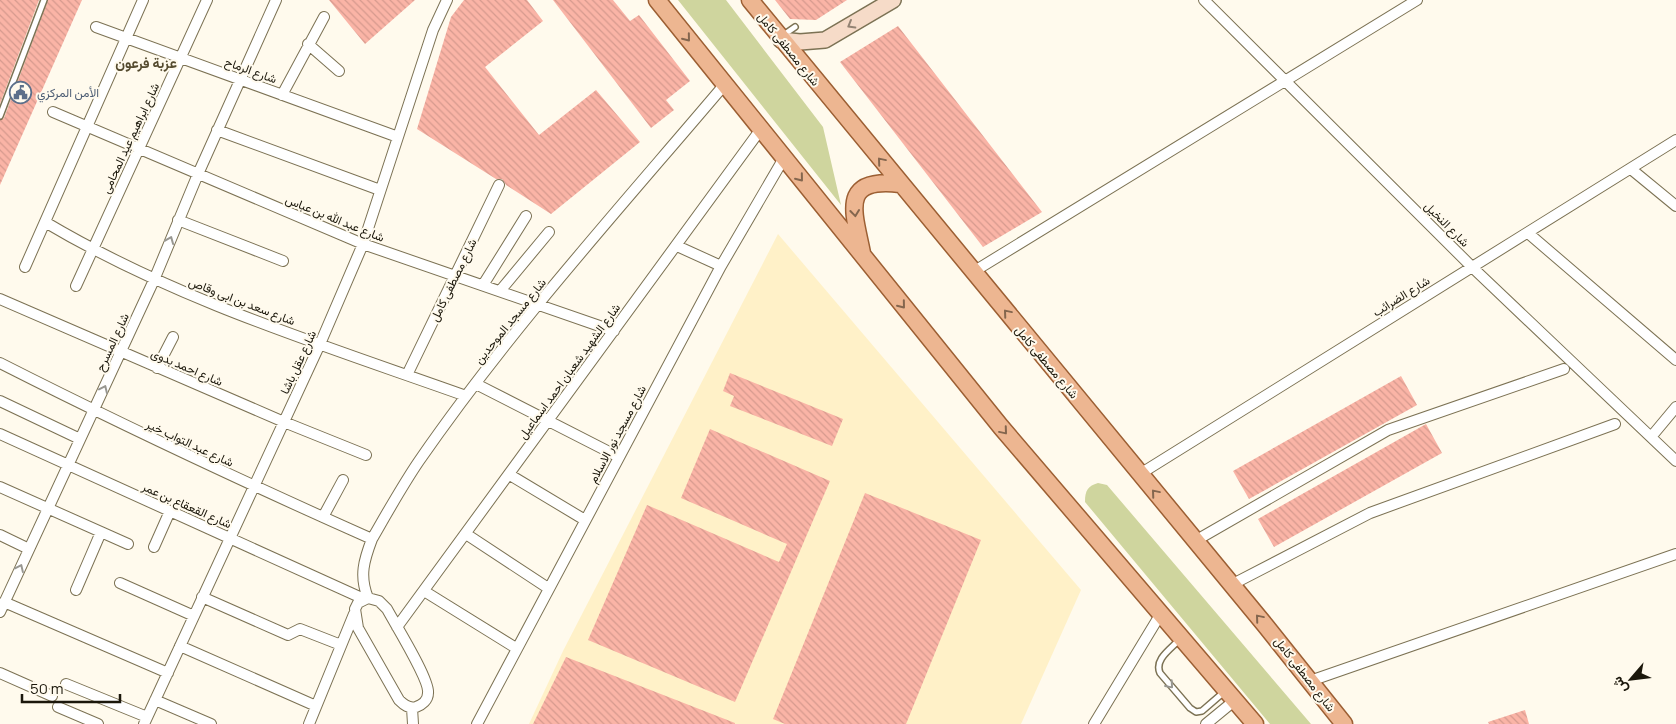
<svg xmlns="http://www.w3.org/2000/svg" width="1676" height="724" font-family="Manrope,Vazirmatn,sans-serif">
  <defs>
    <pattern id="building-back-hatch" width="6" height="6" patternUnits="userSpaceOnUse" patternTransform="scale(1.25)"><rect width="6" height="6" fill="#fab4a6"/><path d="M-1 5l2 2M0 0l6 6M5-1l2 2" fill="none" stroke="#d69a8e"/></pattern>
  </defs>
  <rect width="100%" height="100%" fill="#fffaed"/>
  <!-- built -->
  <path fill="#fff1c8" d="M778 234 1081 590 1021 724H529L563 651Z"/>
  <!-- green -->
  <path fill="#cfd59e" d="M678 0H726L823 127 841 205Z
    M1098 483 1107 485 1311 724H1270L1085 502C1085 490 1088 486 1098 483Z"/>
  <!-- building -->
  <path fill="url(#building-back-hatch)" d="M0 0H39L0 104Z
    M48 0H82L0 185V120L4 118Z
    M329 0H415L365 44Z
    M464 0H527L543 21 485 67 539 135 596 90 640 142 551 214 506 185 502 179H496L417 129 451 17Z
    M553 0H613L630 21 639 15 690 81 666 100 674 110 651 128Z
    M775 0H847L816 20 790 19Z
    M898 26 1042 212 983 247 840 62Z
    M730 373 843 419 832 446 730 406 734 396 723 391Z
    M1401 376 1417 405 1249 499 1233 471Z
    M1426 424 1442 453 1274 547 1258 519Z
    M710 429 830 481 735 702 588 640 647 505 779 562 787 544 681 498Z
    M865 493 981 540 906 724H785L773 719Z
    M566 657 735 723V724H533Z
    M1525 710 1529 724H1489L1488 722Z"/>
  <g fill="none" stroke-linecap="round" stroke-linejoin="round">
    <defs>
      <path id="lane" d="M782 36 795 27
        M0 116 44 0
        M1180 639C1171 649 1154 659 1160 673L1190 708 1196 712 1202 711 1224 692"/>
      <path id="street" d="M1204 0 1472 267 1676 461
        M96 27 398 137
        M308 44 339 71
        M282 95 324 17
        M53 112 363 244 614 331
        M217 130 380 190
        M1631 169 1676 206
        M178 220 283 261
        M45 222C176 300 323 345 466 396
        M1528 233 1676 360
        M677 246 721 266
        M25 267 143 0
        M973 272 1417 0
        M483 285 526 216
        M76 286 207 0
        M500 291 549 232
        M0 299 284 422 366 455
        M0 363C122 425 246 483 372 539
        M157 368 173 337
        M407 375 499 185
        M476 384 619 457
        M0 401 80 439
        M0 434 364 599
        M1651 437 1676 407
        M1140 474 1676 140
        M510 475 585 520
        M0 487 128 544
        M323 517 343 480
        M466 534 548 588
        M0 535 29 549
        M1195 541 1388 430 1564 369
        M154 547 170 511
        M120 583 194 616
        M1231 585 1370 513 1615 424
        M76 590 101 532
        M424 591 516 648
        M202 597 288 635 300 629 341 645
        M368 598C359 576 364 560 372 539 387 513 402 486 419 461 511 328 620 208 725 84
        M368 598 379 601 387 609C395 624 430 680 428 693 428 700 422 705 416 707 409 709 404 705 399 700L358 628 355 609 358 603Z
        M4 602 168 673
        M0 612 154 280 198 174 276 0
        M397 627 761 129
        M180 646 316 706
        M0 673 52 696
        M1310 681 1676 554
        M66 684 147 717
        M155 700 211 724
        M58 707 98 724
        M412 708 413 724
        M144 724 320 344 363 244 433 30 447 0
        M309 724 354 614
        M477 724 721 266 784 158
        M1094 724 1160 615
        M1206 724 1234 701"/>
      <path id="secondary" d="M781 40 800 42 825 40 893 0"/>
      <path id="primary" d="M657 0 1001 427 1255 724
        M750 0 1265 625 1344 724
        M862 253C854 212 839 177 900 184"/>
    </defs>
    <!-- lane casing -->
    <use href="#lane" stroke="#7c7254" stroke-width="8"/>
    <!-- street casing -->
    <use href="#street" stroke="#7c7254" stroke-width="12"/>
    <!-- secondary casing -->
    <use href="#secondary" stroke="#7c7254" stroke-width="18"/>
    <!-- primary casing -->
    <use href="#primary" stroke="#9c5f33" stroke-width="19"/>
    <!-- lane -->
    <use href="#lane" stroke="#fff" stroke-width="5"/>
    <!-- street -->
    <use href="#street" stroke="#fff" stroke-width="10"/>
    <!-- secondary -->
    <use href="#secondary" stroke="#f6dbc8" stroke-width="15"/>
    <!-- primary -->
    <use href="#primary" stroke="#edb691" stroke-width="16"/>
  </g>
  <!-- one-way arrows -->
  <defs><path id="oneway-chevron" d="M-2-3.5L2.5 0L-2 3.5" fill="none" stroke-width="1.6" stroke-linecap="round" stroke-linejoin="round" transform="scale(1.25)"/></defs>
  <use stroke="#938373" href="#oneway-chevron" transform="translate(851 25) rotate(150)"/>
  <g stroke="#84664e">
    <use href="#oneway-chevron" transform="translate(687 38) rotate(51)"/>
    <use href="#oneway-chevron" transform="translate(881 161) rotate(-130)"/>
    <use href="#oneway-chevron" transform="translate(800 178) rotate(51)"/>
    <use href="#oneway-chevron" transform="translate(855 213) rotate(83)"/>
    <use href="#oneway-chevron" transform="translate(902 305) rotate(51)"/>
    <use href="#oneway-chevron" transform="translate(1007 313) rotate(-130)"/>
    <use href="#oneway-chevron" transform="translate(1004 431) rotate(50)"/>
    <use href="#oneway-chevron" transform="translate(1155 493) rotate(-130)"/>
    <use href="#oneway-chevron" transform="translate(1259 618) rotate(-130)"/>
  </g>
  <g stroke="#989791">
    <use href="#oneway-chevron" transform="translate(170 240) rotate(-68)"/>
    <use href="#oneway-chevron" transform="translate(104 389) rotate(-65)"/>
    <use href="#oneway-chevron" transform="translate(20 568) rotate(-65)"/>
    <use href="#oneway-chevron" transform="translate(1170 685) rotate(49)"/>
  </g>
  <!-- icons -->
  <defs>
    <symbol id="civic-ring" viewBox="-11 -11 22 22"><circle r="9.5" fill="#fffaed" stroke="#5c6f8a" stroke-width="1.5"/><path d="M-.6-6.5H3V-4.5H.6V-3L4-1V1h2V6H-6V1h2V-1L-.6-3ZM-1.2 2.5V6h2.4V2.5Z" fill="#5c6f8a"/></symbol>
  </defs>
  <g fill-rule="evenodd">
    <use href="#civic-ring" x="8" y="80" width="25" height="25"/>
  </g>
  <g text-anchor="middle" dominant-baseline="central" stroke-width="4" stroke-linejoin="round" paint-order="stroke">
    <!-- street labels -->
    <g font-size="12" fill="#1b170b" stroke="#fffaed">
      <text transform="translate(789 49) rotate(51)">شارع مصطفى كامل</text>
      <text transform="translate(251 70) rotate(20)">شارع الرماح</text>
      <text transform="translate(130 138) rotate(-65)">شارع ابراهيم عيد المحامى</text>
      <text transform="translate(335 218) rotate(22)">شارع عبد الله بن عباس</text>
      <text transform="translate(1447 224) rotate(45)">شارع النخيل</text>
      <text transform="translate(453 280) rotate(-64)">شارع مصطفى كامل</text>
      <text transform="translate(1401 296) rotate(-32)">شارع الضرائب</text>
      <text transform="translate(242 301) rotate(21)">شارع سعد بن ابى وقاص</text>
      <text transform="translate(510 321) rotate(-51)">شارع مسجد الموحدين</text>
      <text transform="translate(112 342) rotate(-65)">شارع المسرح</text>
      <text transform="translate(298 362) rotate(-65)">شارع عقل باشا</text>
      <text transform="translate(1047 362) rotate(50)">شارع مصطفى كامل</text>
      <text transform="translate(187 367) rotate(23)">شارع احمد بدوى</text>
      <text transform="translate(569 371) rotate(-54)">شارع الشهيد شعبان احمد اسماعيل</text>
      <text transform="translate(617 434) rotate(-62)">شارع مسجد نور الاسلام</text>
      <text transform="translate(190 443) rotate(25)">شارع عبد التواب خير</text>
      <text transform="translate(187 505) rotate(24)">شارع القعقاع بن عمر</text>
      <text transform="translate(1305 674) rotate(52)">شارع مصطفى كامل</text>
    </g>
    <!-- service labels -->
    <g font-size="12" fill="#4e5e75" stroke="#fffaed" text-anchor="start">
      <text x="37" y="92">الأمن المركزي</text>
    </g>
    <!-- neighbourhood labels -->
    <g font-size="14" font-weight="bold" fill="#554b2f" stroke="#fffaed">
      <text x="146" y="62">عزبة فرعون</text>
    </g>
  </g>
  <!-- north arrow -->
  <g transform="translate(1631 679) rotate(242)" stroke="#fffaed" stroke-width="4" paint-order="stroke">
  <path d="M0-4L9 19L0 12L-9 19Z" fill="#1b170b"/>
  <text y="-8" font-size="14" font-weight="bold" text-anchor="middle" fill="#1b170b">ش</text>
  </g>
  <!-- scale -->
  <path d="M22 694v8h98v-8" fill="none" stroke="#1b170b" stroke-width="2.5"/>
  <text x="30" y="694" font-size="15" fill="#1b170b" stroke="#fffaed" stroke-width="4" paint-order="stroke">50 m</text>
</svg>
